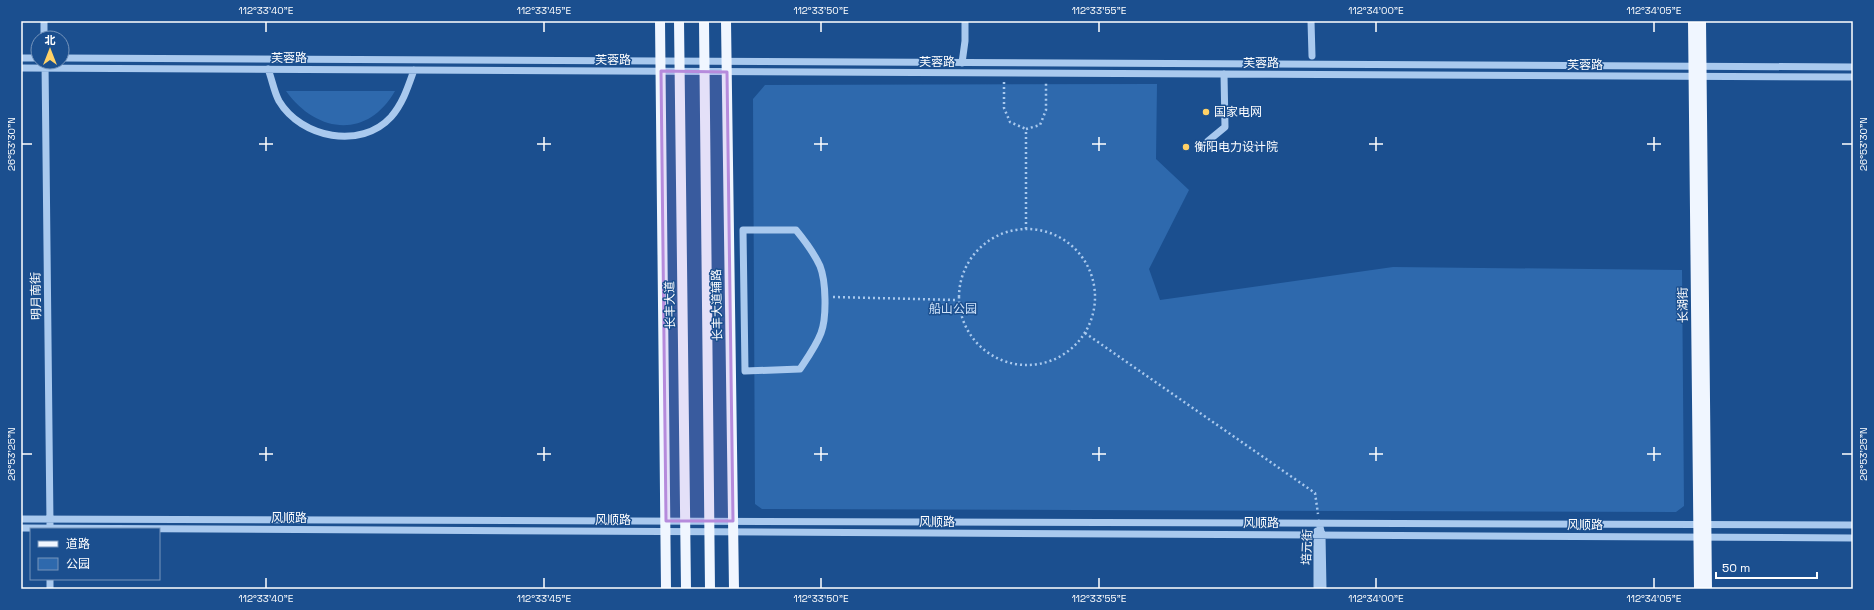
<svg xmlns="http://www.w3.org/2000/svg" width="1874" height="610" font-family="'Space Grotesk','Noto Sans SC',sans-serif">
  <rect width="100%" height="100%" fill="#1b4f8f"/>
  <!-- green -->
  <path fill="#2e69ad" d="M1157 84 1156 159 1189 190 1149 269 1160 300 1393 267 1682 270 1684 506 1676 512 762 509 755 504 753 99 765 85Z
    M286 91H395C367 140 316 133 286 91Z"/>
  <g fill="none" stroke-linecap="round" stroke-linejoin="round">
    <!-- path -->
    <path stroke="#a9c9ee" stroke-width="2.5" stroke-dasharray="2 3" stroke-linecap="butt" d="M1004 82V108L1010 122 1026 129
      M1026 229V129L1040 125 1046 110V82
      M959 297a68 68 0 1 1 136 0a68 68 0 1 1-136 0Z
      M833 297 958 300
      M1085 333 1315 493 1318 514"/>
    <!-- minor -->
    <path stroke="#a9c9ee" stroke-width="7" d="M44 21V38
      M1311 21 1312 56
      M21 58H38
      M62 58 1853 67
      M45 62 50 524
      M962 63 965 41V21
      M21 68 1853 77
      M268 69C272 79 274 92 279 101 301 138 361 150 391 117 403 103 408 87 414 70
      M1208 141 1225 127 1224 74
      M743 230H796C805 241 814 253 820 266 826 281 827 317 821 333 816 346 808 357 800 369L745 371Z
      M21 519 1853 525
      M1319 523 1322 535 1323 589
      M21 528 1853 538
      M50 579V589
      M1317 589V531"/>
    <!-- major -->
    <path stroke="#f0f6ff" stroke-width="10" d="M660 21 666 589
      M679 21 686 589
      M704 21 710 589
      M726 21 734 589
      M1693 21 1699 589
      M1701 21 1707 589"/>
  </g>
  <!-- marked area -->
  <path fill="#b68bdc" fill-opacity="0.2" stroke="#b68bdc" stroke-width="3" stroke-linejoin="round" d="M661 71 727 72 733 521H666Z"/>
  <!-- ticks -->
  <path fill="none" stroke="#fff" stroke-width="1.5" d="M266 22V32M544 22V32M821 22V32M1099 22V32M1376 22V32M1654 22V32M266 137V151M544 137V151M821 137V151M1099 137V151M1376 137V151M1654 137V151M22 144H32M259 144H273M537 144H551M814 144H828M1092 144H1106M1369 144H1383M1647 144H1661M1842 144H1852M266 447V461M544 447V461M821 447V461M1099 447V461M1376 447V461M1654 447V461M22 454H32M259 454H273M537 454H551M814 454H828M1092 454H1106M1369 454H1383M1647 454H1661M1842 454H1852M266 578V588M544 578V588M821 578V588M1099 578V588M1376 578V588M1654 578V588"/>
  <!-- markers -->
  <g fill="#ffd166" stroke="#1b4f8f" stroke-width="1.5">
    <circle cx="1206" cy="112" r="4"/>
    <circle cx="1186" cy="147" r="4"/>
  </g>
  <g text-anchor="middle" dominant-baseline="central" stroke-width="3" stroke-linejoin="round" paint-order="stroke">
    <!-- street labels -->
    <g font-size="12" fill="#fff" stroke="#1b4f8f">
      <text x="289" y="58">芙蓉路</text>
      <text x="613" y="60">芙蓉路</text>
      <text x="937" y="62">芙蓉路</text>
      <text x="1261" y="63">芙蓉路</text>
      <text x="1585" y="65">芙蓉路</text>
      <text transform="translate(36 296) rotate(-91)">明月南街</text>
      <text transform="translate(670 305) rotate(-91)">长丰大道</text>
      <text transform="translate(717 305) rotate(-91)">长丰大道辅路</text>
      <text transform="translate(1683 305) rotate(-91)">长湖街</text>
      <text x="289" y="518">风顺路</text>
      <text x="613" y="520">风顺路</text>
      <text x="937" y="522">风顺路</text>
      <text x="1261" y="523">风顺路</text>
      <text x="1585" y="525">风顺路</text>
      <text transform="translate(1307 547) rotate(-88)">培元街</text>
    </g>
    <!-- poi labels -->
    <g font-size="12" fill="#fff" stroke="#1b4f8f" text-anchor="start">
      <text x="1214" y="112">国家电网</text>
      <text x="1194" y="147">衡阳电力设计院</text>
    </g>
    <!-- park labels -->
    <g font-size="12" fill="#cfe3fa" stroke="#1b4f8f">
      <text x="953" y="309">船山公园</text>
    </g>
  </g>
  <!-- border -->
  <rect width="1874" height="610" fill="none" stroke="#1b4f8f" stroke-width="44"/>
  <!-- legend -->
  <rect x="30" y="528" width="130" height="52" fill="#1b4f8f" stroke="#7695bc"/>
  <rect x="38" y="541" width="20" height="6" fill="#f0f6ff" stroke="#7695bc"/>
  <text x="66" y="548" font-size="12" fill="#ffffff">道路</text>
  <rect x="38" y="558" width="20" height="12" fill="#2e69ad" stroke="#7695bc"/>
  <text x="66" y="568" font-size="12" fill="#ffffff">公园</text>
  <!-- north arrow -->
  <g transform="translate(50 50)"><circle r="19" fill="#1b4f8f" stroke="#7695bc"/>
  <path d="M0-3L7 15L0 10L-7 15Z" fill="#ffd166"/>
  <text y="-6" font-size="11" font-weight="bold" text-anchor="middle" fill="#ffffff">北</text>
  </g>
  <!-- scale -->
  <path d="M1716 572v6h101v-6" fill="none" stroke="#ffffff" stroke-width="2"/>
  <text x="1722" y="572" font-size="12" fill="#ffffff" stroke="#1b4f8f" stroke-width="3" paint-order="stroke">50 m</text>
  <rect x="22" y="22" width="1830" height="566" fill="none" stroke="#fff" stroke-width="1.5"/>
  <g font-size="10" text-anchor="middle" fill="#fff">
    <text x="266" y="14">112°33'40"E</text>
    <text x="544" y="14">112°33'45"E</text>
    <text x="821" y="14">112°33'50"E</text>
    <text x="1099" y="14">112°33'55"E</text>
    <text x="1376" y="14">112°34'00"E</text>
    <text x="1654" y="14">112°34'05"E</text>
    <text transform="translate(11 144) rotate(-90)" y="4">26°53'30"N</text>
    <text transform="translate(1863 144) rotate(-90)" y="4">26°53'30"N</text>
    <text transform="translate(11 454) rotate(-90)" y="4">26°53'25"N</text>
    <text transform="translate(1863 454) rotate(-90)" y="4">26°53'25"N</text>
    <text x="266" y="602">112°33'40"E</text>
    <text x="544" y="602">112°33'45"E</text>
    <text x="821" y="602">112°33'50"E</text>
    <text x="1099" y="602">112°33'55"E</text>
    <text x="1376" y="602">112°34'00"E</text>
    <text x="1654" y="602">112°34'05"E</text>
  </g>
</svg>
